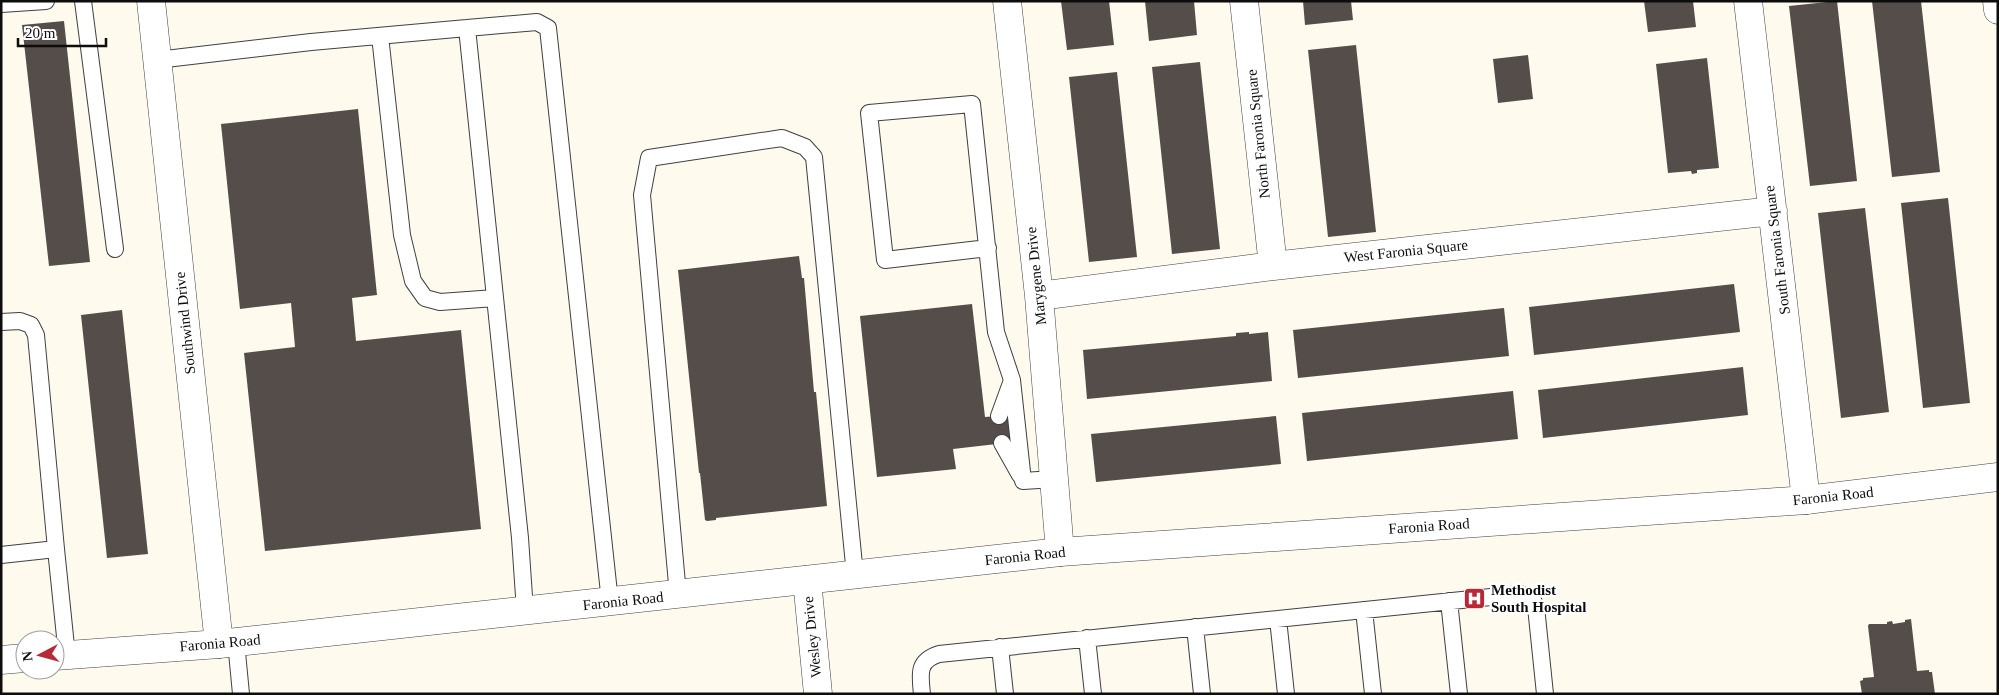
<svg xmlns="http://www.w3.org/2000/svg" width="1999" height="695" font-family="'Times New Roman',serif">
  <rect width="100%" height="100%" fill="#fefaed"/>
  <!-- building -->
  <path fill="#554d49" d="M1061 1H1109L1114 45 1067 50Z
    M1145 1H1194L1197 35 1149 41Z
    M1303 1H1351L1353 20 1305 25Z
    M1644 1H1693L1696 27 1648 32Z
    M1837 1 1857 181 1810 186 1789 6Z
    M1872 1H1921L1940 172 1892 177Z
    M64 21 90 262 49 266 22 25Z
    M1356 45 1376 232 1328 237 1308 50Z
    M1528 55 1533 99 1498 103 1493 59Z
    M1707 58 1719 168 1697 170V173L1692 174 1691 171 1668 173 1656 64Z
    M1200 62 1220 249 1172 254 1152 67Z
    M1117 72 1137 257 1089 262 1069 77Z
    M358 109 377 295 352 298 356 341 461 330 481 529 265 551 244 353 295 347 291 303 240 309 221 124Z
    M1948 198 1970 403 1923 408 1901 203Z
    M1865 208 1889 412 1841 418 1818 213Z
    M799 256 802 278H804L814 392H816L827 506 716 518V520L707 521 705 520 700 473H699L678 270Z
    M1734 284 1740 332 1534 355 1529 307Z
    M972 304 985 417 1012 415 1014 442 953 449 956 469 877 477 860 316Z
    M1504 308 1509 356 1298 378 1293 330Z
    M122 310 148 554 107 558 81 315Z
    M1249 332V334L1268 332 1272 381 1087 399 1083 350 1236 336V333Z
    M1743 367 1748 415 1543 438 1538 390Z
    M1513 391 1518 439 1307 461 1302 413Z
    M1276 416 1281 464 1096 482 1091 434Z
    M1911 619 1917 671 1929 670V672H1932L1935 694H1862L1860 681 1863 680V678L1874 677 1868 626 1869 624H1887V622L1892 621 1893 624 1905 622V620Z"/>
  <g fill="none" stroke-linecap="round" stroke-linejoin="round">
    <defs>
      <path id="service" d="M83 1 115 249
        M1 4 46 1
        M380 36 402 235 413 281 425 298 440 302 495 298
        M157 60 311 42 467 28
        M988 248 885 260 869 113 972 104 996 332 1012 380 1023 481 1054 479
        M1 322 20 321 31 325 36 335 56 549 1 555
        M999 416 1011 383
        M1002 443 1020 475
        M56 549 67 656
        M678 595 642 195 649 158 782 138 805 147 814 157 855 575
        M1449 601 1459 694
        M1364 610 1373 694
        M525 611 520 538 467 28 537 22 548 28 610 602
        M1278 619 1286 694
        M1195 627 1202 694
        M1087 638 1093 694
        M236 642 241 694
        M1000 647 1005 694
        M922 694C920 674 917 661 939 654L1520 594 1532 598 1536 607 1545 694"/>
      <path id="minor" d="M151 1 219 644
        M1007 1 1039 296 1060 552
        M1244 1 1273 266
        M1748 1 1806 500
        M1039 296 1273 266 1773 211
        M807 580 818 694"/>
      <path id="tertiary" d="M1997 1 1998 10
        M55 656 219 644 1060 552 1806 500 1998 477
        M1 660 25 658"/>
    </defs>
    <!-- service casing -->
    <use href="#service" stroke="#404040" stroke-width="18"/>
    <!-- minor casing -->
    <use href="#minor" stroke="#404040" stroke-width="29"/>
    <!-- tertiary casing -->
    <use href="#tertiary" stroke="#404040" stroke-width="29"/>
    <!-- service -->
    <use href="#service" stroke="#fff" stroke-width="16"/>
    <!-- minor -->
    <use href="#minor" stroke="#fff" stroke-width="28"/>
    <!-- tertiary -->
    <use href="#tertiary" stroke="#fff" stroke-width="28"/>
  </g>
  <!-- icons -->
  <defs>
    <symbol id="hospital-square" viewBox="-11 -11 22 22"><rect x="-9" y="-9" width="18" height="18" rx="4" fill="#b82936" stroke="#fff"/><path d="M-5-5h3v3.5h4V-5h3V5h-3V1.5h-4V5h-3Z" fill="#fff"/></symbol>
  </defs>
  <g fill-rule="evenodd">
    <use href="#hospital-square" x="1462" y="586" width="25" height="25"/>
  </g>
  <g text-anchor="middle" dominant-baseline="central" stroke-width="5" stroke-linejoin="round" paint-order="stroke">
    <!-- street labels -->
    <g font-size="15" fill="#0d0d0d" stroke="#fff">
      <text transform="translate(1258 134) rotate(-96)">North Faronia Square</text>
      <text transform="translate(1777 250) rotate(-97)">South Faronia Square</text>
      <text transform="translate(1406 251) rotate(-6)">West Faronia Square</text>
      <text transform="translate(1036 276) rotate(-96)">Marygene Drive</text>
      <text transform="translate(185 323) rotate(-96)">Southwind Drive</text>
      <text transform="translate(1833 496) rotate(-6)">Faronia Road</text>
      <text transform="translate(1429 526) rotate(-4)">Faronia Road</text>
      <text transform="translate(1025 556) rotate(-6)">Faronia Road</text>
      <text transform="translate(623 601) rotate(-6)">Faronia Road</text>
      <text transform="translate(812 637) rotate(-96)">Wesley Drive</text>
      <text transform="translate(220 643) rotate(-5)">Faronia Road</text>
    </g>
    <!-- poi labels -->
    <g font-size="15" font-weight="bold" fill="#0d0d0d" stroke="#fff" text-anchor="start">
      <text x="1491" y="590">Methodist<tspan x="1491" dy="17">South Hospital</tspan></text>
    </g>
  </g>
  <!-- border -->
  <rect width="1999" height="695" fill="none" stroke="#0d0d0d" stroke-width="5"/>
  <!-- north arrow -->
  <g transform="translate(40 655) rotate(264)"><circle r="24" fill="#ffffff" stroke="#9e9e9e"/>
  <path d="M0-4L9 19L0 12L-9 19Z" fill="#b82936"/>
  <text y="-8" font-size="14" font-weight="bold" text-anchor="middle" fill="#0d0d0d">N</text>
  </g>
  <!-- scale -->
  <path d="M18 38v8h88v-8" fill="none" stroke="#0d0d0d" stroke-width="2.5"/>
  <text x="25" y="38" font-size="15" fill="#0d0d0d" stroke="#ffffff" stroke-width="4" paint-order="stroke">20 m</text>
</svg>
